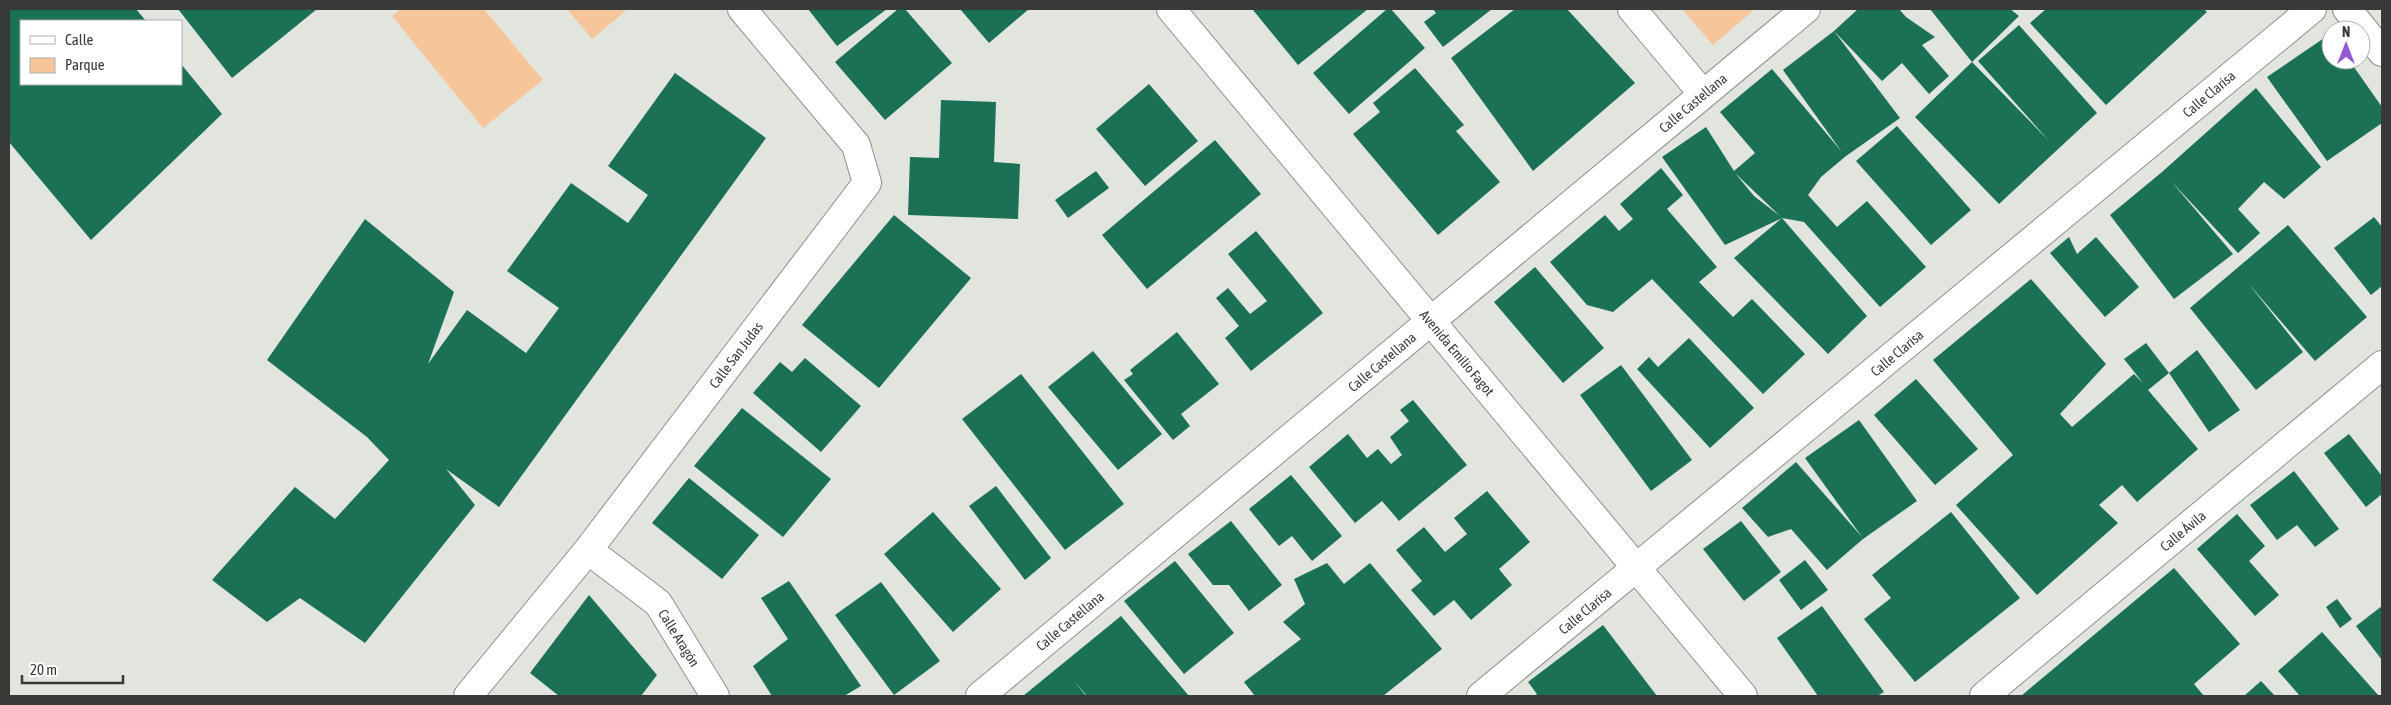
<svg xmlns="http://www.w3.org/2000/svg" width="2391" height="705" font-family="'Asap Condensed',sans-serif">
  <rect width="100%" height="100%" fill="#e1e5de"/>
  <!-- green -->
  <path fill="#f6c69a" d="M401 9H484L543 80 483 128 392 16Z
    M567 9H628L592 39Z
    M1682 9H1755L1713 45Z"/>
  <!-- building -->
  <path fill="#1a7155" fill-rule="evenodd" d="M9 9H136L146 21H21V84H181V64L222 114 91 240 9 142Z
    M178 9H317L232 78Z
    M808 9H887L837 46Z
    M898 9H905L952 63 885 120 835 62Z
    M960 9H1029L989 43Z
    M1255 9H1368L1298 65 1253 10Z
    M1387 9H1391L1425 48 1349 114 1313 73Z
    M1433 9H1492L1443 47 1424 22 1436 13Z
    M1515 9H1567L1635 83 1533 171 1451 58Z
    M1858 9H1899L1906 17 1935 37 1922 45 1949 76 1929 94 1902 63 1882 81 1834 31Z
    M1930 9H2010L2019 16 1972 62Z
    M2046 9H2204L2207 12 2106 105 2030 23Z
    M2019 25 2097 113 1999 204 1915 117 1972 62 2049 141 1978 61Z
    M1834 31 1900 118 1846 156 1821 177 1808 195 1837 227 1867 201 1926 267 1880 307 1804 222 1782 218 1725 245 1662 157 1706 127 1734 171 1755 153 1720 112 1772 69 1842 152 1783 70ZM1735 173 1780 216 1754 196Z
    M2330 34 2331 60H2349L2382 107V123L2327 161 2267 77Z
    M1415 68 1464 125 1456 131 1500 182 1438 235 1353 134 1380 112 1373 103Z
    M675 73 766 138 499 507 446 469 475 505 365 643 300 598 267 622 212 580 295 487 335 519 389 460 367 437 267 360 365 219 454 292 428 364 467 310 526 353 559 308 507 271 571 183 628 223 648 195 608 166Z
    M1149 84 1198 141 1145 186 1096 129Z
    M2256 88 2321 167 2284 199 2264 182 2238 209 2260 233 2238 253 2171 181 2233 254 2174 299 2110 215 2162 172Z
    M941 100 996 102 994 162 1020 164 1018 219 908 215 910 157 939 158Z
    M1897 126 1971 210 1931 245 1856 161Z
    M1215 140 1261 194 1147 289 1102 235Z
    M1661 168 1683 195 1667 209 1717 267 1699 282 1733 317 1752 299 1805 354 1763 394 1652 279 1613 312 1587 305 1550 262 1605 215 1619 231 1633 219 1620 204Z
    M1096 171 1109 188 1068 218 1055 200Z
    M894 215 971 278 879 388 802 325Z
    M2374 217 2382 227V286L2371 295 2334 248Z
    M1782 218 1867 316 1828 354 1734 258Z
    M2288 225 2367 317 2315 361 2248 283 2303 352 2256 390 2190 308Z
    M1256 231 1323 313 1251 371 1225 338 1239 326 1216 298 1228 288 1250 314 1267 301 1228 254Z
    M2069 237 2077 254 2096 237 2139 287 2105 317 2050 253Z
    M1535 267 1604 348 1563 383 1494 302Z
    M2031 279 2106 364 2060 414 2072 427 2134 374 2143 383 2124 359 2146 343 2169 373 2148 390 2198 449 2137 502 2122 485 2099 505 2118 523 2037 595 1956 505 2013 455 1933 360Z
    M1177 332 1219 384 1181 414 1190 426 1173 440 1124 380 1133 374 1130 370Z
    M1689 338 1754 408 1710 448 1637 369 1649 357 1658 367Z
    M2197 350 2240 410 2209 432 2169 373Z
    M1093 351 1162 434 1118 470 1048 387Z
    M805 358 861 406 821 452 753 393 780 362 792 372Z
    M1621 365 1692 460 1651 491 1580 395Z
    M1021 374 1124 504 1065 550 962 419Z
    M1916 379 1978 449 1935 485 1874 415Z
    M1413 400 1467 465 1399 521 1382 501 1355 523 1309 467 1348 434 1367 458 1378 449 1391 464 1402 455 1390 437 1409 421 1400 410Z
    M742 408 831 479 783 537 694 466Z
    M1859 420 1917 501 1863 539 1827 570 1791 529 1768 537 1742 508 1796 462 1862 537 1805 458Z
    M2349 434 2382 476V494L2366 507 2324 453Z
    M2294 471 2339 529 2315 547 2297 525 2277 540 2250 505Z
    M1291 475 1342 536 1312 561 1292 536 1279 546 1249 509Z
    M689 478 759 535 722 579 652 523Z
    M996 486 1051 558 1025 580 969 506Z
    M1487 491 1530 542 1499 569 1512 585 1471 620 1454 600 1434 616 1411 590 1422 581 1396 550 1424 527 1445 552 1467 534 1454 518Z
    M933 512 1001 589 953 632 884 554Z
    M1951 512 2020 598 1915 682 1864 619 1891 598 1872 575Z
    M2237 514 2265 546 2249 561 2279 595 2255 616 2197 549Z
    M1231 521 1282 585 1249 611 1229 585H1213L1188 554Z
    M1741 521 1781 572 1744 601 1703 549Z
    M1805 560 1828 590 1801 610 1779 580Z
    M1175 561 1234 633 1184 674 1124 601Z
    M1327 563 1344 584 1370 563 1442 649 1383 696H1255L1244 682 1301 639 1283 622 1305 604 1294 579Z
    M2174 568 2240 644 2194 684 2204 696H2021Z
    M789 581 861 686 844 696H772L753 666 788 639 761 598Z
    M881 582 940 661 894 695 835 615Z
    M589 595 657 675 641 696H559L530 673Z
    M2337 599 2352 619 2340 628 2326 607Z
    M1822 606 1884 692 1877 696H1818L1777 638Z
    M2382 606V660L2356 626Z
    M1121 616 1189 696H1087L1074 681 1086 696H1023Z
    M1603 625 1657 696H1534L1537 694 1528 682Z
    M2322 632 2379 696H2300L2278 671Z
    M2261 681 2275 696H2244Z"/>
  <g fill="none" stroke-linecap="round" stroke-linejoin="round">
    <defs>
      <path id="minor" d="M1171 9 1743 696
        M1632 9 1703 94
        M2347 9 2382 52
        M588 550 658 603 715 696
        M468 696 588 550 867 183 856 145 742 9
        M980 696 1806 9
        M1481 696 2312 9
        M1984 696 2382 365"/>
    </defs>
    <!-- minor casing -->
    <use href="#minor" stroke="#8e918b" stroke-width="30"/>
    <!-- minor -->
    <use href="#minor" stroke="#fff" stroke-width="28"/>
  </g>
  <g text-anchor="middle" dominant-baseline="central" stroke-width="5" stroke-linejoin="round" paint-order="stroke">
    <!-- street labels -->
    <g font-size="14" fill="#383a37" stroke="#fff">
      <text transform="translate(2209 94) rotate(-40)">Calle Clarisa</text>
      <text transform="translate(1693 103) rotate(-40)">Calle Castellana</text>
      <text transform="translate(1457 353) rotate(50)">Avenida Emilio Fagot</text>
      <text transform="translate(1897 353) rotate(-40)">Calle Clarisa</text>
      <text transform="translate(736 355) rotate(-53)">Calle San Judas</text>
      <text transform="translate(1382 362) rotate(-40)">Calle Castellana</text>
      <text transform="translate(2183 531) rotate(-40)">Calle Ávila</text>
      <text transform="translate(1585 611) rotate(-40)">Calle Clarisa</text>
      <text transform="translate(1070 621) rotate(-40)">Calle Castellana</text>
      <text transform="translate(679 638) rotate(58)">Calle Aragón</text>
    </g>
  </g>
  <!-- border -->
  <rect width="2391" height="705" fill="none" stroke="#383a37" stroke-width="20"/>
  <!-- legend -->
  <rect x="20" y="20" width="162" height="65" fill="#ffffff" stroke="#afb0af"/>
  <rect x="30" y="36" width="25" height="8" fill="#ffffff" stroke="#afb0af"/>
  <text x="65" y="45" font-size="15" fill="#383a37">Calle</text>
  <rect x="30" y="58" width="25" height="15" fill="#f6c69a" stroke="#afb0af"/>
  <text x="65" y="70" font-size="15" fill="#383a37">Parque</text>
  <!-- north arrow -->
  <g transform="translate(2346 45)"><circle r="24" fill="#ffffff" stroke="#afb0af"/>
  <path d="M0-4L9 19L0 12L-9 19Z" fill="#935ad2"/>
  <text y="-8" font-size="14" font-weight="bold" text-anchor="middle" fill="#383a37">N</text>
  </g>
  <!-- scale -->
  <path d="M22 675v8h101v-8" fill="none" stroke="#383a37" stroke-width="2.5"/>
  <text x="30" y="675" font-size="15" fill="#383a37" stroke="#ffffff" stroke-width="4" paint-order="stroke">20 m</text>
</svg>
